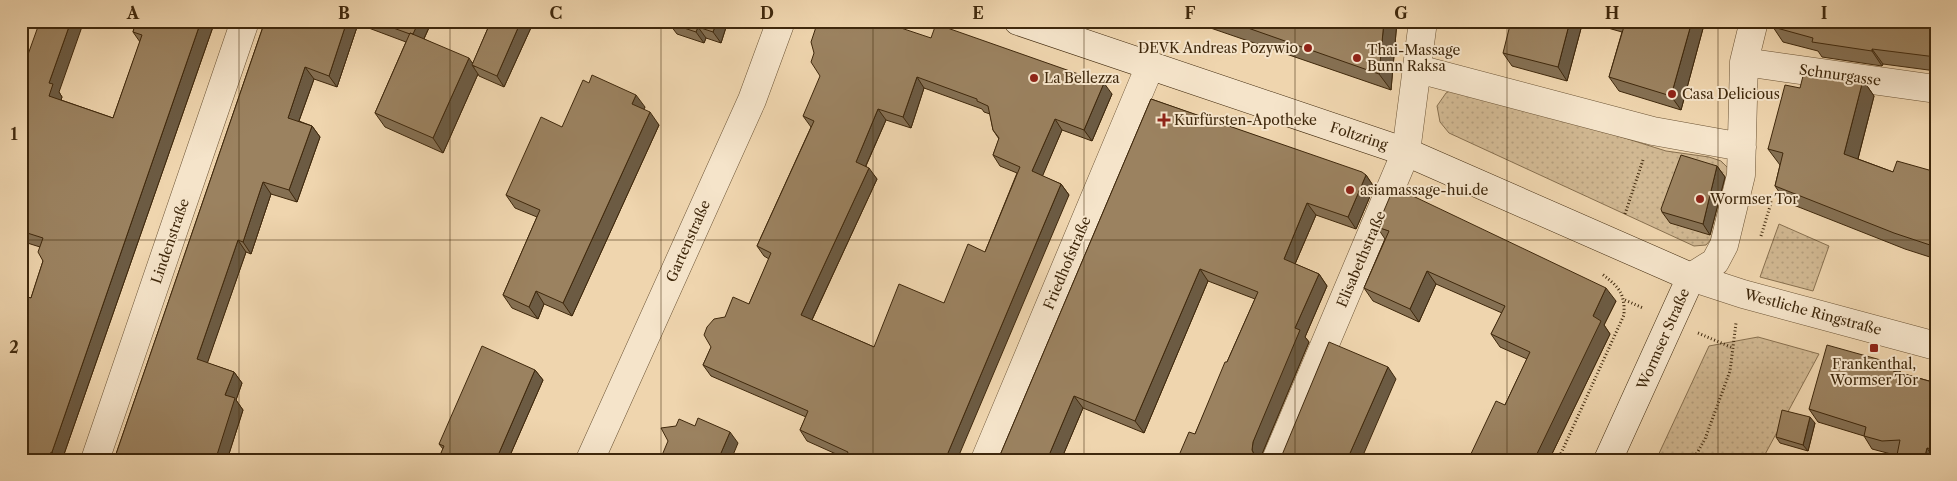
<svg xmlns="http://www.w3.org/2000/svg" width="1957" height="481" font-family="'Libre Caslon Text',serif">
  <defs>
    <pattern id="park-dots" width="8" height="8" patternUnits="userSpaceOnUse" patternTransform="scale(1.25)"><rect width="8" height="8" fill="#d1b892"/><path d="M2 2h.1M6 6h.1" fill="none" stroke="#b49e7d" stroke-width="1.8" stroke-linecap="round"/></pattern>
  </defs>
  <rect width="100%" height="100%" fill="#efd5ae"/>
  <filter id="stains"><feTurbulence type="fractalNoise" baseFrequency=".004" numOctaves="4"/><feColorMatrix values="0 0 0 0 .2 0 0 0 0 .09 0 0 0 0 .02 0 0 0 .5 -.17"/></filter>
  <radialGradient id="worn" r=".72"><stop offset=".6" stop-color="#630" stop-opacity="0"/><stop offset="1" stop-color="#630" stop-opacity=".3"/></radialGradient>
  <!-- park -->
  <path fill="url(#park-dots)" stroke="#88704f" d="M1460 86 1666 151 1709 157 1721 161 1730 170 1713 237 1706 245 1694 246 1449 133 1440 122 1437 106 1446 93Z
    M1779 224 1829 246 1813 291 1760 277Z
    M1758 337 1819 354 1762 460H1656L1709 346Z"/>
  <g fill="none" stroke-linecap="round" stroke-linejoin="round">
    <defs>
      <path id="street" d="M1744 62 1936 89
        M1418 69 1653 131 1742 147
        M1691 277 1715 262 1724 245 1741 175 1744 62 1754 21
        M1691 277 1743 294 1936 346
        M95 460 245 21
        M590 460 752 100 781 21
        M985 460 1150 66
        M1276 460 1406 152 1423 21"/>
      <path id="secondary" d="M1018 21 1406 152 1691 277 1608 460"/>
    </defs>
    <!-- street casing -->
    <use href="#street" stroke="#6b5334" stroke-width="29"/>
    <!-- secondary casing -->
    <use href="#secondary" stroke="#3f280c" stroke-width="29"/>
    <!-- path -->
    <path stroke="#3f280c" stroke-width="3" stroke-dasharray="1 2.5" stroke-linecap="butt" d="M1625 214 1643 160
      M1761 236 1771 203 1770 194
      M1625 300 1643 308
      M1698 333 1733 348
      M1558 460 1624 315C1625 293 1619 287 1602 274
      M1693 460 1705 439 1730 371 1736 323"/>
    <!-- street -->
    <use href="#street" stroke="#f5e4ca" stroke-width="28"/>
    <!-- secondary -->
    <use href="#secondary" stroke="#f5e4ca" stroke-width="28"/>
  </g>
  <!-- wall -->
  <path fill="#857053" stroke="#3f280c" fill-rule="evenodd" d="M136 21H215L62 460H21V295L31 298 43 261 40 247 21 241V74L59 92 62 97 61 100 113 118 140 42 133 32Z
    M265 21H432L424 39 473 63 491 21H534L504 87 479 76 478 74 443 153 385 127 375 113 406 42 358 24 337 87 314 79 299 121 312 126 320 137 297 202 271 194 251 254 246 252 207 363 234 372 242 383 236 400 243 410 227 460H114Z
    M657 21H728L721 43 706 38 704 43 677 34 671 26Z
    M1195 21H1397L1391 90 1196 23Z
    M1583 21 1567 81 1512 66 1503 53Z
    M1583 21H1705L1681 110 1619 91 1609 77 1622 32Z
    M1936 21V71L1883 64 1882 66 1822 57 1818 51 1783 42 1773 27Z
    M931 38 1112 94 1092 141 1062 130 1042 176 1061 184 1069 195 845 458 807 441 800 430 806 417 711 376 703 365 725 317 749 304 769 259 764 256 757 246 811 127 803 116ZM924 88 982 109 984 112 990 114 993 130 999 139 993 155 1000 166 1017 173 985 252 944 303 874 347 812 320 877 179 866 166 886 120 911 128Z
    M1863 80 1874 96 1858 159 1893 172H1936V259L1905 249 1786 202 1775 186 1780 165 1768 149 1800 88Z
    M1151 99 1366 175 1374 187 1356 229 1316 215 1295 264 1319 274 1327 286 1305 337 1309 342 1262 454 1261 460H1177L1195 434 1255 299 1208 281 1144 433 1083 408 1061 460H998Z
    M645 107 643 110 659 125 572 316 544 304 538 319 512 308 503 295 537 217 515 208 506 195 562 127Z
    M1717 166 1725 177 1710 235 1670 223 1662 212Z
    M1377 227 1616 301 1604 325 1610 334 1549 460H1466L1469 458 1505 405 1527 359 1500 347 1491 334 1502 313 1436 284 1419 322 1373 301 1364 288 1385 239Z
    M1895 364 1901 373 1936 383V460H1900L1897 455V454H1891L1872 449 1864 436 1818 422 1809 409Z
    M535 370 543 380 508 460H438L443 449 439 444Z
    M1815 423 1808 451 1780 443 1776 437Z"/>
  <!-- shaded-wall -->
  <path fill="#6c5b43" stroke="#3f280c" d="M71 21H84L59 92 62 97 58 109 49 96V83Z
    M201 21H215L62 460H57L52 452Z
    M347 21H356L358 24 337 87 329 76Z
    M419 21H432L420 47 412 35Z
    M521 21H534L504 87 497 76Z
    M717 21H728L721 43 713 32Z
    M1384 21H1397L1391 90 1379 74Z
    M1570 21H1583L1567 81 1558 67Z
    M1692 21H1705L1681 110 1671 96Z
    M698 27 706 38 704 43 696 32Z
    M1872 49 1883 64 1882 66 1872 51Z
    M469 58 475 67 472 65 478 74 443 153 433 138Z
    M305 67 314 79 296 129 288 118Z
    M917 77 924 88 911 128 903 117Z
    M1863 80 1874 96 1855 170 1844 154Z
    M1104 83 1112 94 1092 141 1084 130Z
    M636 95 645 107 640 117 632 104Z
    M878 109 886 120 863 172 856 162Z
    M650 112 659 125 572 316 563 303Z
    M1055 119 1062 130 1040 182 1032 171Z
    M312 126 320 137 297 202 289 190Z
    M1717 166 1725 177 1710 235 1703 224Z
    M869 168 877 179 809 326 801 315Z
    M1936 172V187L1933 183Z
    M1366 175 1374 187 1356 229 1348 217Z
    M263 182 271 194 251 254 243 242Z
    M1061 184 1069 195 957 460H945Z
    M1307 203 1316 215 1292 271 1284 259Z
    M238 240 246 252 205 370 197 359Z
    M1200 269 1208 281 1144 433 1135 421Z
    M1427 271 1436 284 1419 322 1410 309Z
    M1319 274 1327 286 1305 337 1309 342 1262 454 1261 460H1257L1252 450 1253 442 1295 328Z
    M1606 288 1616 301 1604 325 1610 334 1549 460H1534L1593 316Z
    M536 291 544 304 538 319 529 307Z
    M1895 364 1904 377 1893 371Z
    M1388 367 1396 379 1361 460H1347Z
    M535 370 543 380 508 460H496Z
    M234 372 242 383 236 400 243 410 227 460H218L216 458 225 395Z
    M1074 396 1083 408 1061 460H1047Z
    M1810 417 1815 423 1808 451 1803 445Z
    M730 432 738 443 731 460H718Z
    M1927 448 1935 460H1924Z"/>
  <!-- building -->
  <path fill="#9b8260" stroke="#3f280c" fill-rule="evenodd" d="M40 21H71L49 83 53 84 49 96 113 118 142 35 133 32 136 21H201L52 452 44 457 21 455V295L31 298 43 261 38 252 43 238 21 231V74Z
    M265 21H347L329 76 305 67 288 118 312 126 289 190 263 182 243 242 238 240 197 359 234 372 225 395 235 398 216 458 222 460H114Z
    M374 21H419L413 34 410 33V34Z
    M491 21H521L497 76 472 65Z
    M670 21H717L713 32 698 27 696 32 669 23Z
    M822 21H880L931 38 936 24 1104 83 1084 130 1055 119 1032 171 1061 184 945 460H845L848 452 800 430 808 411 703 365 711 347 704 335 707 327 714 319 725 317 733 297 749 304 771 253 757 246 814 121 803 116 820 76 811 62 814 53 811 42 816 27ZM917 77 977 99V101L988 106 993 130 999 138 993 155 1020 167 985 252 968 244 944 303 899 284 874 347 801 315 869 168 856 162 878 109 903 117Z
    M1228 21H1384L1379 74Z
    M1511 21H1570L1558 67 1503 53Z
    M1620 21H1692L1671 96 1609 77 1625 23Z
    M1774 21H1936V57L1872 49V51L1812 42 1813 38 1773 27Z
    M410 33 469 58 433 138 375 113Z
    M1804 72 1863 80 1844 154 1893 172 1897 161 1936 172 1933 183 1936 184V247L1894 233 1775 186 1783 153 1768 149 1785 85 1800 88Z
    M592 75 636 95 632 104 650 112 563 303 536 291 529 307 503 295 540 210 506 195 541 117 562 127 583 80 589 83Z
    M1151 99 1362 172 1366 175 1348 217 1307 203 1284 259 1319 274 1295 328 1300 330 1253 442 1252 450 1255 457 1258 460H1177L1189 432 1195 434 1225 362H1227L1258 292 1200 269 1135 421 1074 396 1047 460H998Z
    M1681 155 1717 166 1703 224 1662 212 1661 209Z
    M1394 187 1606 288 1593 316 1601 321 1534 460H1466L1469 458 1496 401 1505 405 1530 352 1491 334 1505 306 1427 271 1410 309 1364 288 1389 231 1377 227Z
    M1329 342 1388 367 1347 460H1278L1282 455Z
    M1827 345 1895 364 1893 371 1936 383V450L1927 448 1924 460H1915L1897 455 1900 440 1882 441 1864 436 1866 427 1809 409Z
    M482 346 535 370 496 460H476L469 457 468 460H438L444 446 439 444Z
    M1782 410 1810 417 1803 445 1776 437Z
    M698 418 730 432 718 460H660L668 441 661 428 676 426 679 419 695 426Z"/>
  <!-- grid -->
  <path fill="none" stroke="#3f280c" stroke-width="1" stroke-opacity="0.55" d="M239 21V460M450 21V460M661 21V460M873 21V460M1084 21V460M1295 21V460M1507 21V460M1718 21V460M21 240H1936"/>
  <!-- markers -->
  <g fill="#8f2418" stroke="#f5e4ca" stroke-width="2">
    <circle cx="1308" cy="48" r="5"/>
    <circle cx="1357" cy="58" r="5"/>
    <circle cx="1034" cy="78" r="5"/>
    <circle cx="1672" cy="94" r="5"/>
    <path d="M1161.5 112.5h5v5h5v5h-5v5h-5v-5h-5v-5h5z"/>
    <circle cx="1350" cy="190" r="5"/>
    <circle cx="1700" cy="199" r="5"/>
    <rect x="1869" y="343" width="10" height="10" rx="2.5"/>
  </g>
  <g text-anchor="middle" dominant-baseline="central" stroke-width="4" stroke-linejoin="round" paint-order="stroke">
    <!-- poi labels -->
    <g font-size="14" fill="#3f280c" stroke="#f5e4ca" text-anchor="start">
      <text x="1298" y="48" text-anchor="end">DEVK Andreas Pozywio</text>
      <text x="1367" y="50">Thai-Massage<tspan x="1367" dy="16">Bunn Raksa</tspan></text>
      <text x="1044" y="78">La Bellezza</text>
      <text x="1682" y="94">Casa Delicious</text>
      <text x="1174" y="120">Kurfürsten-Apotheke</text>
      <text x="1360" y="190">asiamassage-hui.de</text>
      <text x="1710" y="199">Wormser Tor</text>
      <text x="1874" y="364" text-anchor="middle">Frankenthal,<tspan x="1874" dy="16">Wormser Tor</tspan></text>
    </g>
    <!-- street labels -->
    <g font-size="14" fill="#3f280c" stroke="#f5e4ca">
      <text transform="translate(1840 75) rotate(8)">Schnurgasse</text>
      <text transform="translate(1359 136) rotate(18)">Foltzring</text>
      <text transform="translate(170 241) rotate(-71)">Lindenstraße</text>
      <text transform="translate(688 241) rotate(-66)">Gartenstraße</text>
      <text transform="translate(1361 259) rotate(-67)">Elisabethstraße</text>
      <text transform="translate(1067 263) rotate(-67)">Friedhofstraße</text>
      <text transform="translate(1813 312) rotate(15)">Westliche Ringstraße</text>
      <text transform="translate(1663 339) rotate(-66)">Wormser Straße</text>
    </g>
  </g>
  <!-- margin -->
  <rect width="1957" height="481" fill="none" stroke="#efd5ae" stroke-width="55"/>
  <rect x="28" y="28" width="1902" height="426" fill="none" stroke="#3f280c" stroke-width="2"/>
  <g font-size="16" text-anchor="middle" font-weight="bold" fill="#3f280c">
    <text x="133" y="19">A</text>
    <text x="344" y="19">B</text>
    <text x="556" y="19">C</text>
    <text x="767" y="19">D</text>
    <text x="978" y="19">E</text>
    <text x="1190" y="19">F</text>
    <text x="1401" y="19">G</text>
    <text x="1612" y="19">H</text>
    <text x="1824" y="19">I</text>
    <text x="14" y="140">1</text>
    <text x="14" y="353">2</text>
  </g>
  <rect width="100%" height="100%" filter="url(#stains)"/>
  <rect width="100%" height="100%" fill="url(#worn)"/>
</svg>
